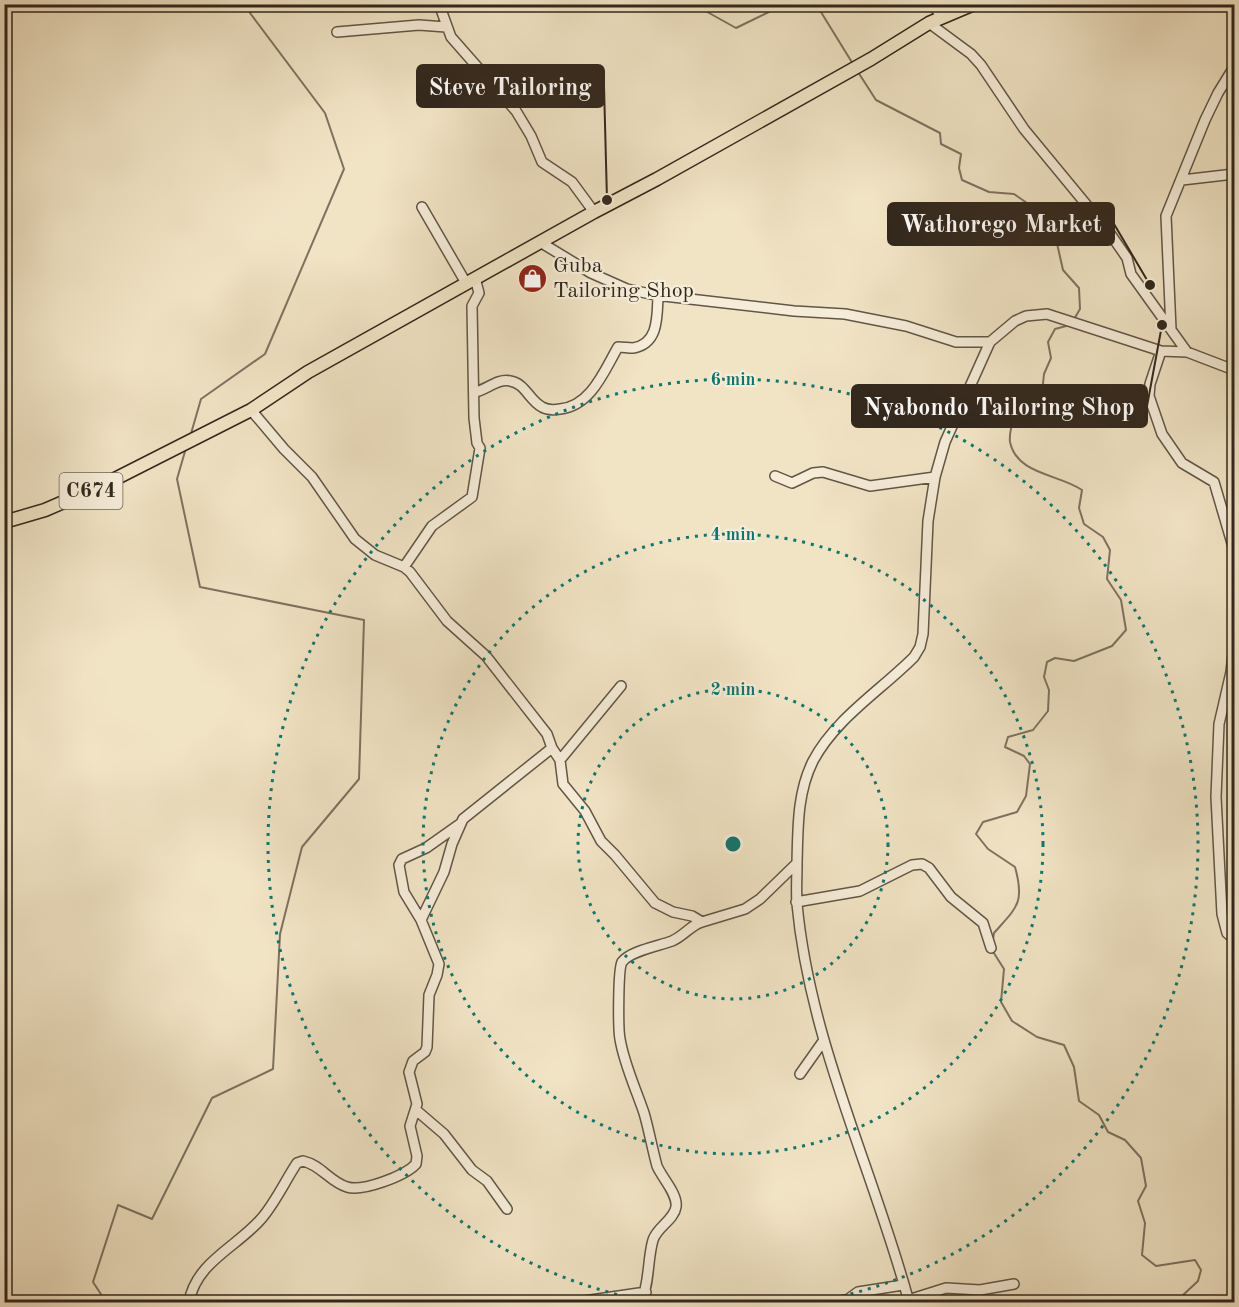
<svg xmlns="http://www.w3.org/2000/svg" width="1239" height="1307" font-family="'Old Standard TT',serif">
  <rect width="100%" height="100%" fill="#f1e4c5"/>
  <filter id="stains"><feTurbulence type="fractalNoise" baseFrequency=".00333" numOctaves="4"/><feColorMatrix values="0 0 0 0 .2 0 0 0 0 .09 0 0 0 0 .02 0 0 0 .5 -.17"/></filter>
  <radialGradient id="worn" r=".72"><stop offset=".6" stop-color="#630" stop-opacity="0"/><stop offset="1" stop-color="#630" stop-opacity=".3"/></radialGradient>
  <g fill="none" stroke-linecap="round" stroke-linejoin="round">
    <!-- stream -->
    <path stroke="#7d7260" stroke-width="2" d="M693 4 736 28 785 4
      M816 4 853 64
      M858 72 876 100 940 133 941 144 961 154 959 168 962 180 989 192 1014 194 1037 210 1056 239 1063 270 1079 288 1080 309 1073 321
      M190 437 201 399 265 354 344 169 325 113 250 13 253 4
      M993 939 994 933C1017 907 1025 903 1015 867L988 849 976 834 983 822 1017 812 1026 796 1030 764 1024 756 1005 747 1008 737 1033 730 1048 711 1049 690 1044 677 1047 662 1055 658 1074 661 1112 646 1126 630 1121 600 1107 579 1110 550 1103 537 1084 524 1079 508 1082 490C1059 474 1017 475 1010 442 1009 436 1011 429 1012 423L1029 410 1042 393 1044 374 1051 358 1048 342 1055 329 1070 325
      M992 950 1004 969 1001 1002 1012 1021 1037 1037 1064 1045 1074 1067 1079 1101 1099 1115 1108 1132 1125 1140 1141 1158 1146 1186 1138 1201 1145 1223 1142 1255 1156 1266 1195 1260 1201 1270 1198 1281 1182 1296 1183 1302
      M106 1302 93 1282 118 1205 152 1219 212 1098 273 1069 280 934 302 847 359 779 364 620 200 587 177 479 186 448"/>
    <defs>
      <path id="minor" d="M439 4 451 37 516 111 531 136 542 162 572 182 594 212
        M931 4 943 17
        M929 23 971 54 981 65 1024 129 1109 232 1127 258 1131 274 1187 352
        M337 32 419 25 446 27
        M1182 180 1234 174
        M422 207 466 283
        M540 242 591 273 627 289 655 295 794 311 845 314 906 326 956 342H990L1015 321 1026 316 1047 314 1161 351 1187 352 1234 370
        M1171 329 1166 216 1205 120 1218 93 1234 67
        M1161 351 1150 384 1149 396 1162 434 1182 463 1214 482 1234 550
        M475 392C486 390 498 378 510 381 525 383 529 400 542 407 547 410 554 410 560 409 591 406 604 371 618 347 623 347 628 348 633 348 659 344 657 316 658 296
        M251 410 284 449 312 477 355 539 375 555 404 567 410 572 447 621 486 656 547 734 552 748 560 760 563 784 585 811 601 841 615 855 655 903 673 912 692 916 702 922 745 909 760 899 797 863
        M775 476 792 483 813 473 823 472 870 486 935 477
        M404 567 432 526 472 497 480 448 477 443 474 418 472 306 479 293 475 278
        M1234 646 1231 672 1219 724 1216 797 1222 914 1227 933 1234 939
        M560 760 621 686
        M796 902 860 891 912 865 922 864 929 868 951 897 983 923 991 948
        M421 920 444 872 452 844 463 819 552 748
        M800 1074 824 1040
        M416 1110 444 1134 472 1170 487 1181 507 1209
        M908 1300 946 1288 980 1290 1014 1284
        M189 1302C196 1262 237 1247 261 1219 275 1203 285 1181 297 1163L303 1161C321 1165 330 1182 347 1187 362 1192 405 1176 416 1164L417 1156 410 1126 417 1104 409 1072 413 1061 425 1052 427 1047 429 995 437 975 439 964 421 920 404 892 399 865 402 859 426 848 460 824
        M577 1302 646 1292
        M641 1302C650 1282 647 1261 653 1240 657 1227 674 1220 676 1207 678 1194 662 1178 657 1166 652 1148 649 1130 644 1113 636 1089 624 1064 620 1039 618 1029 618 969 622 962 630 951 659 946 672 941 684 936 692 924 702 922
        M836 1302 847 1300 858 1292 903 1285
        M909 1302C873 1169 810 1043 797 904 796 891 797 877 797 863 798 828 797 793 813 761 836 718 880 691 914 657L920 647 923 634 928 521 935 477 945 442 990 342"/>
      <path id="major" d="M4 522 45 510 103 485 251 410 308 372 594 212 657 179 871 59 929 23 974 4"/>
    </defs>
    <!-- minor casing -->
    <use href="#minor" stroke="#615647" stroke-width="12"/>
    <!-- major casing -->
    <use href="#major" stroke="#31271d" stroke-width="15"/>
    <!-- minor -->
    <use href="#minor" stroke="#f6edd9" stroke-width="9"/>
    <!-- major -->
    <use href="#major" stroke="#f1e4c5" stroke-width="12"/>
  </g>
  <!-- distance rings -->
  <g fill="none" stroke="#0f766e" stroke-width="3" stroke-dasharray="3 6">
    <circle cx="733" cy="844" r="155"/>
    <circle cx="733" cy="844" r="310"/>
    <path d="M652 1302A465 465 0 1 1 814 1302"/>
  </g>
  <!-- icons -->
  <defs>
    <symbol id="shop-disc" viewBox="-11 -11 22 22"><circle r="9.5" fill="#8f2418" stroke="#f6edd9"/><path d="M-5-2.5h2.3a2.7 3.5 0 0 1 5.4 0H5L5.5 6h-11ZM-1.5-2.5h3a1.5 2.3 0 0 0-3 0Z" fill="#fff"/></symbol>
  </defs>
  <g fill-rule="evenodd">
    <use href="#shop-disc" x="516" y="262" width="33" height="33"/>
  </g>
  <g text-anchor="middle" dominant-baseline="central" stroke-width="4.5" stroke-linejoin="round" paint-order="stroke">
    <!-- shield labels -->
    <rect fill="#f6edd9" stroke="#6c6255" stroke-width="1.5" x="59.5" y="473" width="63" height="36" rx="4.5"/>
    <g font-size="21" font-weight="bold" fill="#31271d">
      <text x="91" y="491">C674</text>
    </g>
    <!-- poi labels -->
    <g font-size="22" fill="#31271d" stroke="#f6edd9" text-anchor="start">
      <text x="553" y="266">Guba<tspan x="553" dy="25">Tailoring Shop</tspan></text>
    </g>
  </g>
  <circle cx="733" cy="844" r="9" fill="#0f766e" stroke="#f6edd9" stroke-width="3"/>
  <g font-size="18" text-anchor="middle" font-weight="bold" fill="#0f766e" stroke="#f6edd9" stroke-width="4.5" stroke-linejoin="round" paint-order="stroke">
    <text x="733" y="385">6 min</text>
    <text x="733" y="540">4 min</text>
    <text x="733" y="695">2 min</text>
  </g>
  <!-- callouts -->
  <path fill="none" stroke="#31271d" stroke-width="2" d="M607 200L604 86M1150 285L1114 224M1162 325L1147 406"/>
  <g fill="#31271d" stroke="#f6edd9" stroke-width="2">
    <circle cx="607" cy="200" r="6"/>
    <circle cx="1150" cy="285" r="6"/>
    <circle cx="1162" cy="325" r="6"/>
  </g>
  <g fill="#31271d" stroke="#31271d" stroke-width="2">
    <rect x="417" y="65" width="187" height="42" rx="6"/>
    <rect x="888" y="203" width="226" height="42" rx="6"/>
    <rect x="852" y="385" width="295" height="42" rx="6"/>
  </g>
  <g font-size="24" text-anchor="middle" font-weight="bold" fill="#fff">
    <text x="510" y="95">Steve Tailoring</text>
    <text x="1001" y="232">Wathorego Market</text>
    <text x="999" y="415">Nyabondo Tailoring Shop</text>
  </g>
  <!-- margin -->
  <rect width="1239" height="1307" fill="none" stroke="#f1e4c5" stroke-width="24"/>
  <rect x="6" y="6" width="1227" height="1295" fill="none" stroke="#31271d" stroke-width="3"/>
  <rect x="12" y="12" width="1215" height="1283" fill="none" stroke="#31271d" stroke-width="1.5"/>
  <rect width="100%" height="100%" filter="url(#stains)"/>
  <rect width="100%" height="100%" fill="url(#worn)"/>
</svg>
